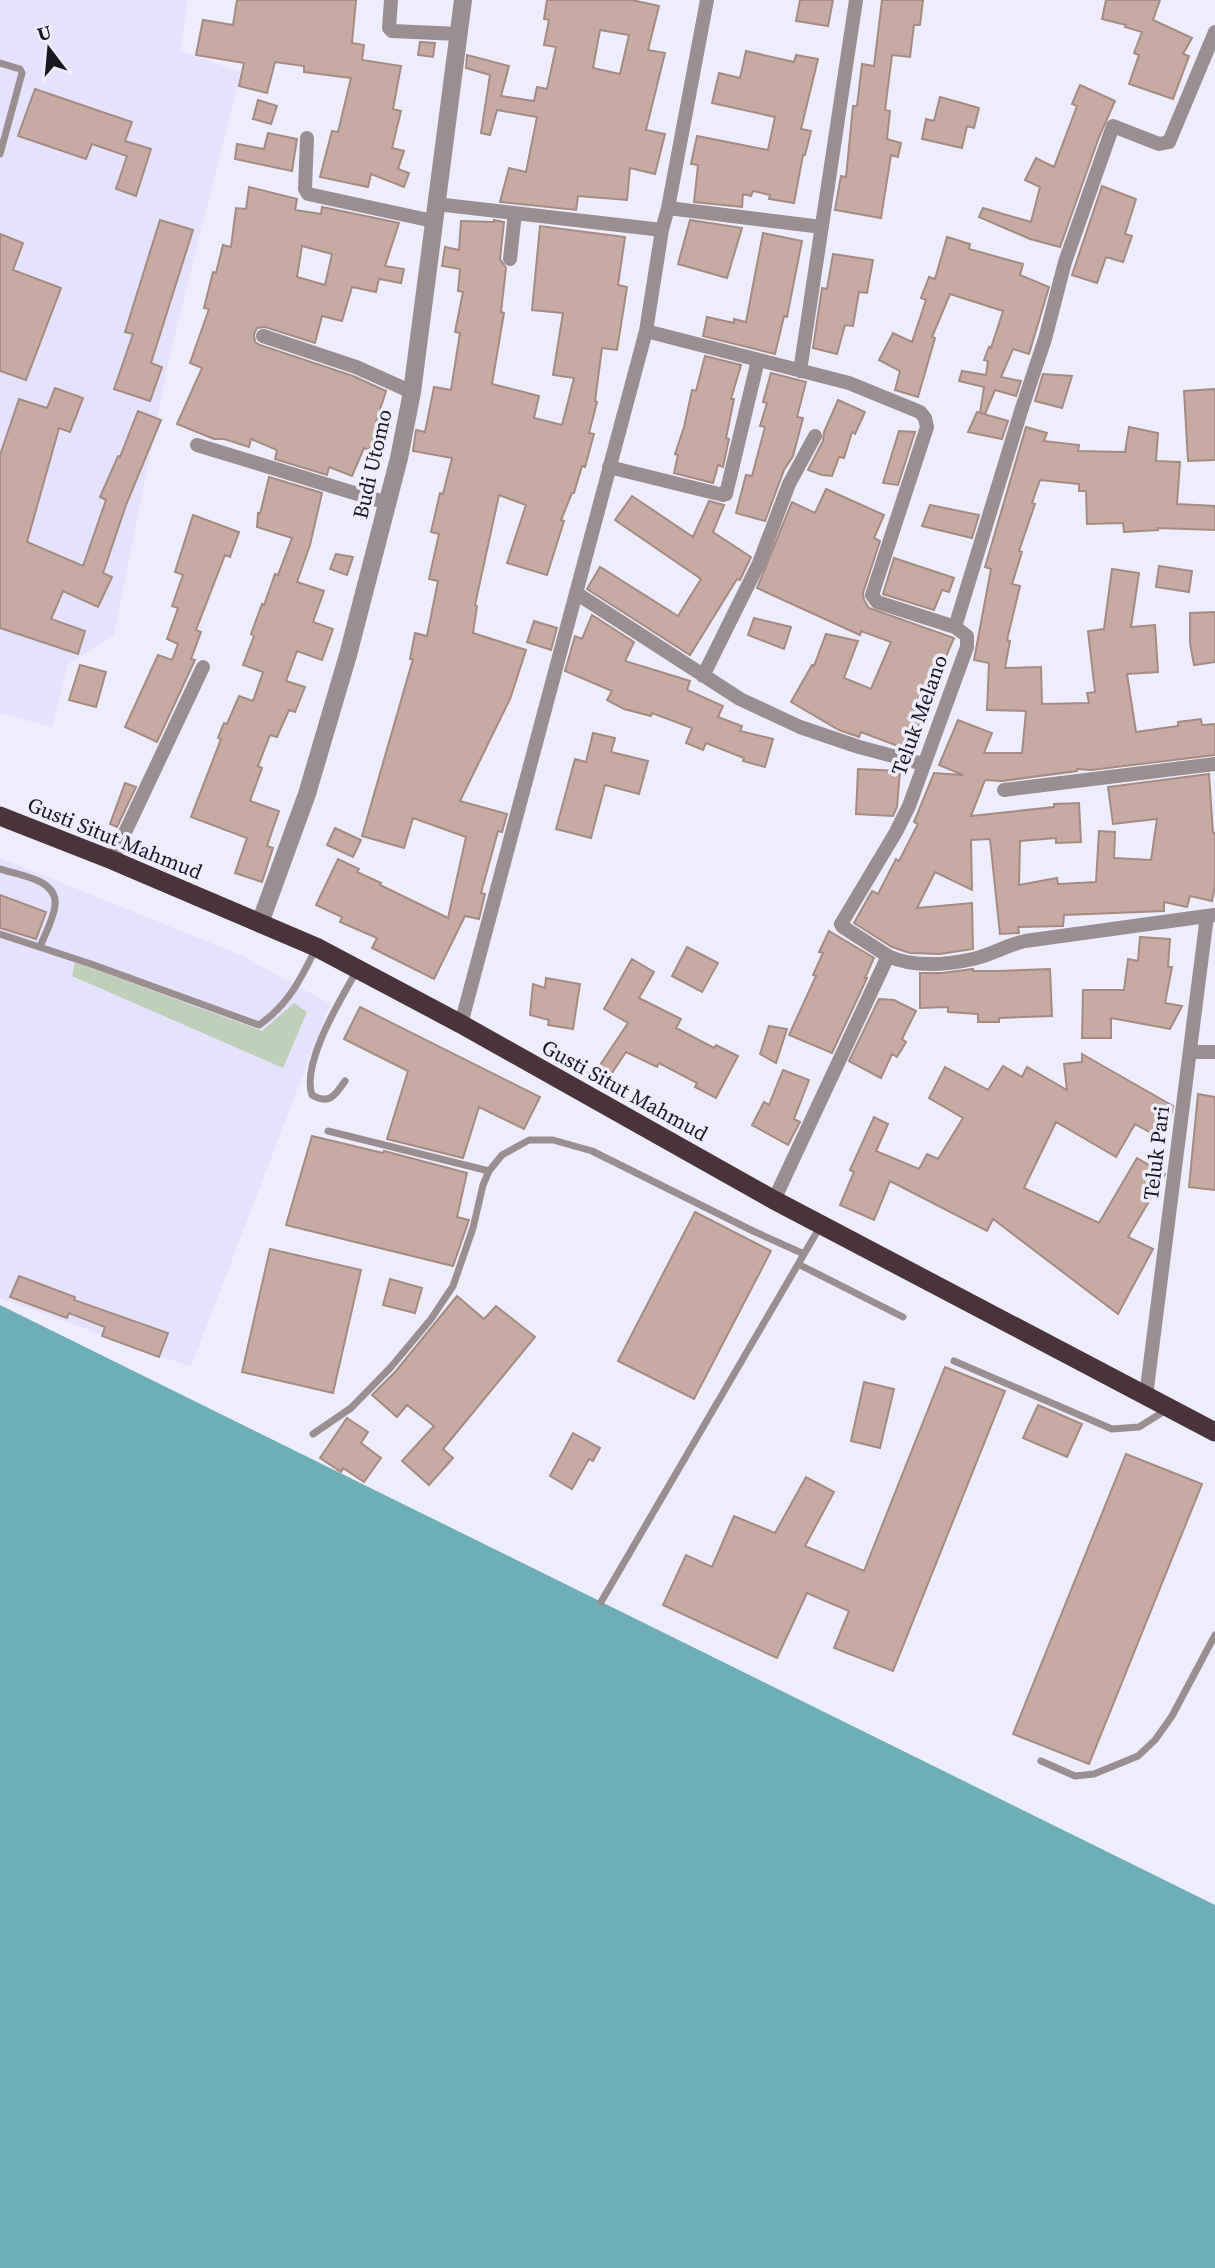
<svg xmlns="http://www.w3.org/2000/svg" width="1215" height="2268" font-family="'Source Serif 4',serif">
  <rect width="100%" height="100%" fill="#eeedfd"/>
  <!-- built -->
  <path fill="#e5e2fd" d="M0 0H188L180 51 241 72 171 350 114 635 68 664 52 727 0 713Z
    M0 858 241 955 330 1004 191 1367 0 1298Z"/>
  <!-- green -->
  <path fill="#bed1b8" d="M75 962 262 1031 294 1003 307 1012 283 1068 72 976Z"/>
  <!-- water -->
  <path fill="#6eaeb7" d="M0 1305 1215 1905V2268H0Z"/>
  <!-- building -->
  <path fill="#c7aba2" stroke="#a68b82" stroke-width="2" fill-rule="evenodd" d="M237 0H356L352 43 364 45 362 60 401 66 393 109 401 111 392 148 404 151 398 169 409 173 404 187 371 174 368 187 320 177 332 131 338 132 351 78 304 72V66L275 62 267 93 239 86 244 63 196 55 203 20 233 25Z
    M547 0H632L659 6 648 50 665 53 646 130 665 134 655 174 630 168 627 200 578 196 576 210 500 202 509 168 526 172 537 117 497 110 490 135 481 133 490 75 466 68 467 55 509 66 501 96 534 101 537 87 547 89 556 47 544 45 549 20 544 19ZM600 30 629 35 620 74 593 68Z
    M800 0H833L828 26 796 21Z
    M882 0H923L920 25H914L910 57 892 55 885 110 890 111 887 139 901 143 898 157 891 155 881 218 835 210 841 176 846 177 853 106H857L862 64 874 66Z
    M1106 0H1160L1153 20 1192 38 1183 54 1189 56 1173 99 1129 84 1139 55 1134 53 1142 32 1125 27 1126 25 1102 19Z
    M420 42 435 43 433 57 418 55Z
    M746 51 794 62 796 55 818 59 801 129 811 131 805 155H803L794 203 769 199 770 195 753 191 751 196 743 194 742 207 694 202 698 165 691 164 697 136 768 150 775 117 712 103 719 73 740 78Z
    M1080 85 1115 101 1099 137 1060 247 1030 239 979 217 983 208 1031 222 1040 187 1025 180 1036 158 1054 167 1077 106 1072 104Z
    M35 89 132 122 125 141 151 149 136 196 116 189 127 156 92 144 86 159 18 136Z
    M940 97 979 108 974 128 967 126 962 148 922 139 926 119 934 121Z
    M258 100 277 106 271 124 253 119Z
    M268 133 297 139 292 171 235 159 237 144 264 149Z
    M1102 186 1136 199 1125 234 1132 236 1123 262 1106 257 1097 283 1072 275Z
    M249 187 297 199 295 210 321 214 322 207 399 223 385 266 404 269 401 283 379 279 376 292 352 287 342 321 322 316 315 343 265 327 257 328 254 334 255 342 260 345 353 376 386 391 376 422 379 423 369 450 364 448 352 476 329 467 327 475 275 459 277 450 251 439 249 447 224 439H214L177 424 202 368 190 363 209 309 204 308 213 272 216 273 223 245 231 247 236 208 246 209ZM302 246 332 254 325 285 297 277Z
    M160 220 193 230 151 363 162 367 150 401 114 389 133 334 125 332Z
    M494 220 504 222 500 259 506 268 501 312 504 313 492 384 539 396 534 418 562 425 574 378 553 375 563 313 532 310 540 226 625 237 618 285 627 287 617 350 602 348 595 401 597 402 589 433 594 434 585 467 582 466 574 493H572L561 520 564 521 547 575 507 563 526 505 499 495 475 605 477 606 473 633 526 650 510 699 460 801 507 814 502 832 498 831 481 893 485 894 479 919 465 916 434 979 372 948 377 938 340 922 342 917 316 905 338 859 359 869 357 872 381 883 380 885 448 918 466 837 413 818 404 848 362 836 413 659H410L415 633 427 636 438 581 429 579 439 534 431 532 440 493 443 494 452 458 413 451 416 430 425 432 434 387 451 390 460 333 455 332 463 292 458 291 460 269 442 266 445 247 459 250 461 221 494 222Z
    M690 220 742 228 727 278 678 264Z
    M763 233 802 241 787 317 784 316 775 354 703 336 707 317 734 323V319L746 322Z
    M0 234 23 243 13 270 61 288 26 380 0 371Z
    M947 237 970 244 969 249 1023 264 1020 275 1049 287 1029 354 1013 349 1001 377 1021 381 1016 396 995 390 985 414 980 413 984 387 959 381 962 371 986 375 988 361 984 360 989 347 991 348 1003 311 950 294 932 337 935 338 918 397 895 390 900 371 879 360 893 333 912 342 926 300 921 298 929 277 935 279Z
    M833 254 873 260 867 293 859 292 853 326 845 325 837 354 813 348 822 288 827 289Z
    M705 356 741 365 731 399H734L726 438 729 439 723 467 718 465 713 483 674 473 678 455 675 454 684 427 692 390 696 391Z
    M771 373 806 382 797 417 803 418 793 456 784 470 765 521 736 513 746 475 752 476 765 427 760 426 767 403 763 402Z
    M1043 374 1072 376 1062 408 1035 401Z
    M55 388 83 398 70 432 59 428 27 542 83 566 106 500 100 497 118 456 120 457 138 411 161 420 126 505 103 573 112 577 98 607 63 591 51 619 85 631 78 654 0 628V455L19 399 47 408Z
    M1215 389V460L1188 461 1184 391Z
    M838 400 865 412 855 434 852 432 844 458 839 457 832 476 822 475 808 470 823 441 824 432Z
    M977 412 1008 421 1002 439 968 432Z
    M1026 427 1047 433 1044 441 1079 445 1078 451 1125 452 1129 427 1158 433 1156 461 1180 462 1177 504 1215 506V530L1158 528V530L1124 532 1123 523 1087 524 1086 491H1079V484L1040 480 1032 503 1035 504 1019 551 1022 552 1012 584 1020 586 1007 640 1010 641 1005 668 1041 667 1042 704 1089 703 1087 693 1095 692 1088 631 1104 629 1112 569 1139 573 1131 627 1155 625 1158 672 1127 674 1136 732 1178 726V722L1201 719 1202 725 1215 724V755L1091 770 1077 769V771L1002 781 985 780 971 816 1054 807V804L1079 803 1081 842 1056 843V838L1020 841 1019 885 1057 878 1058 884 1096 882 1099 831 1115 832 1114 858 1151 860 1157 819 1113 824 1108 787 1209 774 1213 833H1215V886L1212 901 1190 896 1187 907 1164 902V911L1064 915 1063 926 1018 927 1019 933 1000 934 990 839 971 840 972 890 935 872 917 908 972 903 973 949 940 954 910 953 892 947 854 923 872 891 878 894 896 859 899 861 918 824 914 822 934 773 963 775 939 765 958 720 992 733 984 753H1022L1026 711 987 710 989 663 974 660 991 569 985 567Z
    M899 431 915 432 898 485 883 483Z
    M269 477 322 493 310 545 297 582 324 591 313 622 333 629 322 660 297 651 286 681 305 687 295 712 289 710 277 737 270 735 258 766 262 768 250 801 279 811 267 846 273 848 262 882 235 873 247 838 191 817 221 739 218 738 224 723 227 724 239 696 253 701 263 672 243 665 254 636 251 634 262 604 264 605 275 574 278 575 292 538 257 527 258 513 260 514Z
    M826 489 884 515 874 538 880 541 863 593 864 600 869 608 954 638 924 707 926 711 911 751 861 732 859 737 839 730 791 702 812 665 814 666 826 634 858 641 844 678 871 689 891 642 861 631 860 635 757 588 792 502 815 513Z
    M632 496 693 537 709 501 724 505 713 532 751 557 740 580 737 579 690 655 587 589 600 567 678 616 701 579 615 520Z
    M930 505 979 515 972 538 922 526Z
    M193 515 239 532 230 557 225 555 196 630 201 632 191 659 195 660 157 742 125 727 158 655 172 660 178 644 167 639 178 608 172 606 183 575 175 572Z
    M336 554 353 557 347 575 330 569Z
    M894 558 954 578 949 592 942 590 934 610 883 594Z
    M1159 566 1192 571 1189 592 1156 587Z
    M1215 612V662L1194 665 1190 643V613Z
    M592 615 634 642 625 661 690 681 687 690 723 706 718 717 742 726 740 731 773 739 765 767 743 761 744 758 706 743 703 750 686 743 692 728 652 713 651 716 624 709 607 700 612 691 565 671 575 636 582 639Z
    M754 618 791 627 784 649 748 635Z
    M534 621 557 628 551 650 527 642Z
    M80 665 106 672 96 707 69 700Z
    M593 733 615 738 611 752 648 761 639 794 605 785 591 838 556 829 575 759 586 762Z
    M858 769 900 771 897 807 893 816 856 814Z
    M125 783 136 787 117 827 110 824Z
    M335 828 361 840 353 857 327 845Z
    M0 895 46 912 36 939 0 928Z
    M829 931 874 958 865 978H867L832 1053 789 1035 816 976 813 975 823 953 819 952Z
    M1140 937 1170 939 1168 967H1172L1165 1003 1182 1006 1170 1029 1111 1018V1038H1082L1083 990H1124L1128 959 1138 961Z
    M687 947 718 963 702 992 672 976Z
    M632 959 654 972 639 998 681 1019 676 1028 714 1048 716 1045 738 1056 716 1098 695 1087 697 1083 659 1063 657 1067 626 1052 608 1079 596 1071 628 1023 604 1009Z
    M973 969V971H998L1050 969 1052 1016 999 1018V1022H978V1014L948 1012V1007L920 1008V973H942Z
    M546 978 580 984 573 1029 548 1025 549 1020 530 1015 533 984 545 988Z
    M879 999 894 1000 916 1011 902 1039 906 1042 897 1057 892 1054 881 1078 849 1061Z
    M360 1007 540 1097 524 1129 479 1107 463 1158 387 1139 408 1071 344 1039Z
    M769 1026 787 1029 776 1063 760 1054Z
    M1082 1054 1173 1106 1172 1112 1158 1137 1135 1124 1116 1157 1056 1122 1024 1188 1099 1223 1137 1158 1165 1174 1128 1237 1153 1249 1118 1314 993 1219 987 1231 890 1181 874 1220 840 1205 854 1172 850 1170 874 1117 888 1124 876 1151 919 1169 927 1154 938 1159 963 1118 929 1098 945 1067 988 1090 1003 1066 1022 1077 1027 1067 1067 1090 1064 1064 1082 1062Z
    M783 1070 809 1080 794 1119 800 1122 788 1145 752 1125 764 1102 769 1105Z
    M1198 1094 1215 1097V1190L1189 1187Z
    M312 1136 383 1153 384 1151 467 1173 457 1217 469 1220 453 1266 286 1225Z
    M695 1212 771 1251 694 1399 618 1361Z
    M270 1249 361 1270 333 1393 242 1372Z
    M19 1276 75 1297 74 1300 168 1333 159 1357 102 1336 105 1327 69 1313 67 1318 10 1297Z
    M390 1279 422 1288 415 1313 383 1305Z
    M457 1296 484 1319 496 1306 535 1337 443 1449 453 1458 429 1485 402 1461 434 1426 407 1405 397 1417 372 1395 396 1371Z
    M945 1367 1005 1391 893 1671 834 1648 849 1611 807 1593 777 1658 663 1605 686 1555 712 1567 734 1516 775 1533 806 1477 834 1492 805 1546 864 1571Z
    M864 1382 894 1389 880 1448 851 1441Z
    M1038 1405 1082 1424 1067 1457 1023 1438Z
    M347 1418 368 1432 361 1443 381 1458 364 1482 343 1468 341 1472 320 1458Z
    M573 1433 600 1448 593 1461 589 1459 572 1489 550 1476Z
    M1126 1454 1202 1484 1089 1764 1013 1734Z"/>
  <g fill="none" stroke-linecap="round" stroke-linejoin="round">
    <!-- service -->
    <path stroke="#9b8e91" stroke-width="7" d="M0 63 20 69 22 73 0 154
      M0 869C18 875 58 879 55 905 54 918 45 934 40 947
      M0 934 91 964 259 1025C288 1005 301 979 316 948
      M345 1081C335 1096 329 1105 312 1095 301 1063 341 999 357 970
      M328 1131 489 1171
      M798 1264 903 1317
      M954 1361 1112 1429 1139 1427 1166 1410
      M313 1434 351 1408 391 1367 431 1319 453 1286 473 1228 483 1185 489 1171 502 1155 529 1140H553L592 1151 753 1231 804 1254
      M601 1602 821 1225
      M1041 1761 1075 1776 1094 1774 1138 1756 1155 1740 1172 1716 1215 1635"/>
    <!-- minor -->
    <path stroke="#9b8e91" stroke-width="14" d="M391 0 389 28 392 31 459 34
      M307 138 305 189 308 194 433 221
      M436 204 662 230
      M668 208 822 227
      M510 259 515 213
      M646 331 849 383 920 412 925 418 927 427 872 595 877 602 955 627 967 636V647L909 806 896 832 841 924 843 927 888 956 774 1200
      M263 336 356 367 412 392
      M800 371 856 0
      M197 445 387 503
      M609 467 723 495 726 494 758 360
      M576 593 740 699 800 727 859 747 923 764
      M955 627 1021 411 1045 339 1065 262 1113 126 1159 144 1169 142 1215 32
      M703 676 759 563 789 484 815 436
      M1004 790 1215 764
      M112 860 203 667
      M888 956C914 968 945 965 973 959 991 955 1007 945 1025 941L1214 915
      M461 1024 646 331 662 230 668 208 707 0
      M1190 1052H1215
      M1146 1396 1207 916"/>
    <!-- tertiary -->
    <path stroke="#9b8e91" stroke-width="18" d="M260 923 307 794 348 655 399 458 412 392 463 0"/>
    <!-- trunk -->
    <path stroke="#4a343a" stroke-width="19" d="M0 816 112 860 316 947 461 1024 774 1200 1215 1432"/>
  </g>
  <g text-anchor="middle" dominant-baseline="central" stroke-width="7" stroke-linejoin="round" paint-order="stroke">
    <!-- street labels -->
    <g font-size="21" fill="#191821" stroke="#eeedfd">
      <text transform="translate(372 464) rotate(-77)">Budi Utomo</text>
      <text transform="translate(919 715) rotate(-70)">Teluk Melano</text>
      <text transform="translate(115 838) rotate(22)">Gusti Situt Mahmud</text>
      <text transform="translate(625 1090) rotate(29)">Gusti Situt Mahmud</text>
      <text transform="translate(1156 1153) rotate(-83)">Teluk Pari</text>
    </g>
  </g>
  <!-- north arrow -->
  <g transform="translate(49 49) rotate(344)" stroke="#eeedfd" stroke-width="5" paint-order="stroke">
  <path d="M0-5L12 26L0 18L-12 26Z" fill="#191821"/>
  <text y="-10" font-size="19" font-weight="bold" text-anchor="middle" fill="#191821">U</text>
  </g>
</svg>
